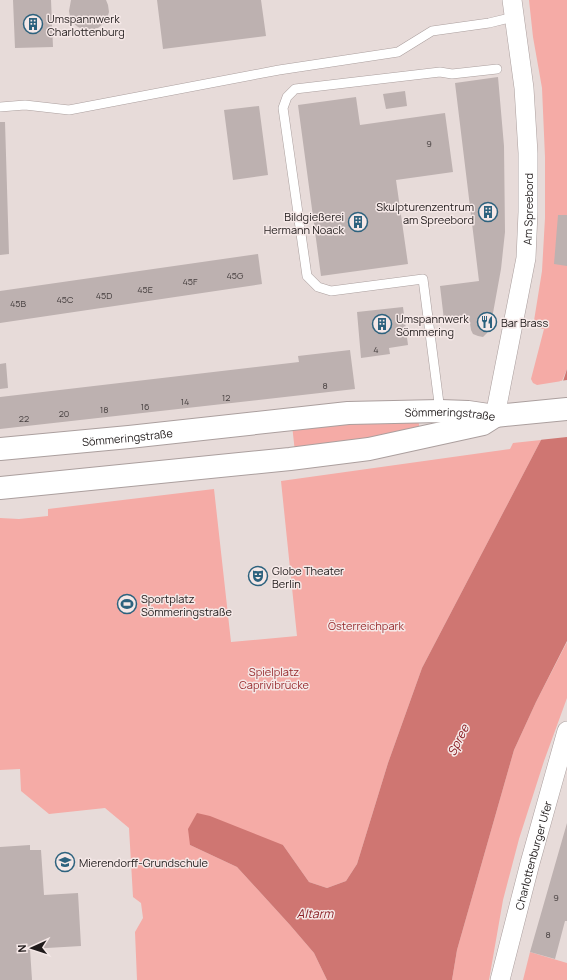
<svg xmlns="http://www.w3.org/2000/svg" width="567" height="980" font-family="Manrope,sans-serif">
  <rect width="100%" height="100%" fill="#e7dbd9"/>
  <!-- green -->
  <path fill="#f5aba6" d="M529 0H567V369L562 381 537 385 533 383 531 379 544 329 533 327 542 271 545 218V157L542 88 533 37Z
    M418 417 420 433 295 452 292 425Z
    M541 440 422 668 388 763 357 864 346 881 327 888 309 882 283 845H190L237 867 290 925 314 953 327 980H137L135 932 143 918 141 903 133 897 129 828 105 808 49 814 21 791 20 769 0 770V518L19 519 48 516V509L214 489 231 642 297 636 281 481 510 449 513 443Z
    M567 642V698L544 761 519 839 503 900 489 980H452L457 950 514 750 536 702Z
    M530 952 567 963V980H523Z"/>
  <!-- water -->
  <path fill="#cf7672" d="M567 369V641L536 702 514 750 457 950 452 980H327L314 953 290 925 237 867 190 845 188 829 197 813 210 816 283 845 309 882 327 888 346 881 357 864 388 763 422 668 541 440 551 418Z"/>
  <!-- pier -->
  <path fill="#e7dbd9" d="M567 380V437L539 440 549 417 560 381Z"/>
  <!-- building -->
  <path fill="#bdb1b0" d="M13 0H51L53 47 15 48Z
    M71 0H106L108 5 109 12 107 19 103 24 98 28 91 30H85L78 27 73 23 70 17 69 11Z
    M157 0H261L266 36 163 49Z
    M498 77 504 146 505 232 501 269 491 324 487 333 483 337 478 336 473 334 471 330 469 317 444 320 440 286 479 281 455 83Z
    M405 91 407 106 386 109 383 94Z
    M356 97 360 125 445 113 453 172 396 180 408 264 321 276 298 105Z
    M259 106 268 175 233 180 224 110Z
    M0 122H5L9 254 0 255Z
    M558 215H567V266L554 264Z
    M258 254 262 284 0 323V291Z
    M403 307 408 345 389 348 390 354 361 358 357 312Z
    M350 350 355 389 0 429V397L299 362 298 356Z
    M6 363 8 388 0 389V364Z
    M567 823V921H565L555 959 530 952Z
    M30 845V850H41L44 895 78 893 81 946 30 949 32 980H0V847Z"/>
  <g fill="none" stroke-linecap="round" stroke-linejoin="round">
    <defs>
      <path id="service" d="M0 107 25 105 69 110 279 70 398 52 432 31 489 23 514 17
        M440 411 423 279 331 291 318 287 307 276 283 108 287 97 295 89 440 72 452 74 497 69"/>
      <g id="minor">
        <path id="s1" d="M495 416 526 258 528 212V153L524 88 512 0"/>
        <path id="s2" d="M500 980 530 863 567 731"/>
      </g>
      <g id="tertiary">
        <path id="s3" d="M0 449 129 437 348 413 440 411 468 412 495 416 567 409"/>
        <path d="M0 488 290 459 369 449 483 424 494 417"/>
      </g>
    </defs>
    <!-- service casing -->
    <use href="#service" stroke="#ab9f9e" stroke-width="10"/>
    <!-- minor casing -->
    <use href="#minor" stroke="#ab9f9e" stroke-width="20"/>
    <!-- tertiary casing -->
    <use href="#tertiary" stroke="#ab9f9e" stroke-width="24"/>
    <!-- service -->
    <use href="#service" stroke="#fff" stroke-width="9"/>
    <!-- minor -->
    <use href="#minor" stroke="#fff" stroke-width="19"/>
    <!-- tertiary -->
    <use href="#tertiary" stroke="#fff" stroke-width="22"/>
  </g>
  <!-- icons -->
  <defs>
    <symbol id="building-ring" viewBox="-11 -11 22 22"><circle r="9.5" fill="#f5e8e7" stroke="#2d627e" stroke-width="1.5"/><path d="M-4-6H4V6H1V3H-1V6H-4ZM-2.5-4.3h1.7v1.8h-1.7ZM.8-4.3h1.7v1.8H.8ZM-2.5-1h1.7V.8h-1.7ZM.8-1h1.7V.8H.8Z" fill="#2d627e"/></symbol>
    <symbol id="restaurant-ring" viewBox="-11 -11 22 22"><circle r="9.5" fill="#f5e8e7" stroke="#2d627e" stroke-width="1.5"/><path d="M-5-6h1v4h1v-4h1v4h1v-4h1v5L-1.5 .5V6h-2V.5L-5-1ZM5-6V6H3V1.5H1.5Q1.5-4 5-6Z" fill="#2d627e"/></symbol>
    <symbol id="theatre-ring" viewBox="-11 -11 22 22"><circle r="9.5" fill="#f5e8e7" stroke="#2d627e" stroke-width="1.5"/><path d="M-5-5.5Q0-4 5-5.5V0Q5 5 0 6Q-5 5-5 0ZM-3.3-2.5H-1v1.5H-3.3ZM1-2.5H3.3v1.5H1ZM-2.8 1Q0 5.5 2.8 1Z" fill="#2d627e"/></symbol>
    <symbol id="stadium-ring" viewBox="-11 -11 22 22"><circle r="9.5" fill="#f5e8e7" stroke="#2d627e" stroke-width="1.5"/><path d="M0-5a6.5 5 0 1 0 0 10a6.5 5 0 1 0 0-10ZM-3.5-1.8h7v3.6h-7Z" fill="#2d627e"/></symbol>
    <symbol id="school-ring" viewBox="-11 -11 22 22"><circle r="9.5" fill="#f5e8e7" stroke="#2d627e" stroke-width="1.5"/><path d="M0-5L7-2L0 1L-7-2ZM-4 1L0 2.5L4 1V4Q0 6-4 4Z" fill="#2d627e"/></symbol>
  </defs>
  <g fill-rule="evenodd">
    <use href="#building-ring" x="22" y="13" width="22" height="22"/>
    <use href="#building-ring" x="477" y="201" width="22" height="22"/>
    <use href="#building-ring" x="347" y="211" width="22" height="22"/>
    <use href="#restaurant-ring" x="476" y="311" width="22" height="22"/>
    <use href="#building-ring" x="371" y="313" width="22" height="22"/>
    <use href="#theatre-ring" x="247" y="565" width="22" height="22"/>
    <use href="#stadium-ring" x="116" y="593" width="22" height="22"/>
    <use href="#school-ring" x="54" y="851" width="22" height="22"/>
  </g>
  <g text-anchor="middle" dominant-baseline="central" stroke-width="3" stroke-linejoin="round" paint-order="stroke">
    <!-- number labels -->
    <g font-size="9" fill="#474040">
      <text x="429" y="143">9</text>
      <text x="235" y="275">45G</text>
      <text x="190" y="281">45F</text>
      <text x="145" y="289">45E</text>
      <text x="104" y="295">45D</text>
      <text x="65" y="299">45C</text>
      <text x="18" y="303">45B</text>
      <text x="376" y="349">4</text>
      <text x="325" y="385">8</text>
      <text x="226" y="397">12</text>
      <text x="185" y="401">14</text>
      <text x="145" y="406">16</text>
      <text x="104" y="409">18</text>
      <text x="64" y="413">20</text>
      <text x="24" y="418">22</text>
      <text x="556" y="897">9</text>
      <text x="548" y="934">8</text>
    </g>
    <!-- poi labels -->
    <g font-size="11" fill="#201b1b" stroke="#f5e8e7" text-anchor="start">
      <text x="47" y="18">Umspannwerk<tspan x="47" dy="13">Charlottenburg</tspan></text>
      <text x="474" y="206" text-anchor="end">Skulpturenzentrum<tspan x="474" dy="13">am Spreebord</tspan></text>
      <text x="344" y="216" text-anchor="end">Bildgießerei<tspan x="344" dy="13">Hermann Noack</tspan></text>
      <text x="396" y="318">Umspannwerk<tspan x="396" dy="13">Sömmering</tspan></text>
      <text x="501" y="322">Bar Brass</text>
      <text x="272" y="570">Globe Theater<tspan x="272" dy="13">Berlin</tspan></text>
      <text x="141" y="598">Sportplatz<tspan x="141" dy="13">Sömmeringstraße</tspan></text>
      <text x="79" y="862">Mierendorff-Grundschule</text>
    </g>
    <!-- street labels -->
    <g font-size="11" fill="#201b1b" stroke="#f5e8e7">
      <text stroke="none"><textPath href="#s1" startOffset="210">Am Spreebord</textPath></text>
      <text stroke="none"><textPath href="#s3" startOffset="452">Sömmeringstraße</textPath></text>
      <text stroke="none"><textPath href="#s3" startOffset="128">Sömmeringstraße</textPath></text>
      <text stroke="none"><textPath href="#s2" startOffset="129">Charlottenburger Ufer</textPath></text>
    </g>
    <!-- park labels -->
    <g font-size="11" fill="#972c2f" stroke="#f5e8e7">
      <text x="366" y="625">Österreichpark</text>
      <text x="274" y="671">Spielplatz<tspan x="274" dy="13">Caprivibrücke</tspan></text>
    </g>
    <!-- water labels -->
    <g font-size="12" font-style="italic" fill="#8a1f25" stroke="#f5e8e7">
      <text transform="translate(458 740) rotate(-64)">Spree</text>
      <text x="315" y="913">Altarm</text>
    </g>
  </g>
  <!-- north arrow -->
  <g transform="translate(32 948) rotate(267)" stroke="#f5e8e7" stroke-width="3" paint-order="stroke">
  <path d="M0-3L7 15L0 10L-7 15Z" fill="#201b1b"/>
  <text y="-6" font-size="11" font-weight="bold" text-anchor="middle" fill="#201b1b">N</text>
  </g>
</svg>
